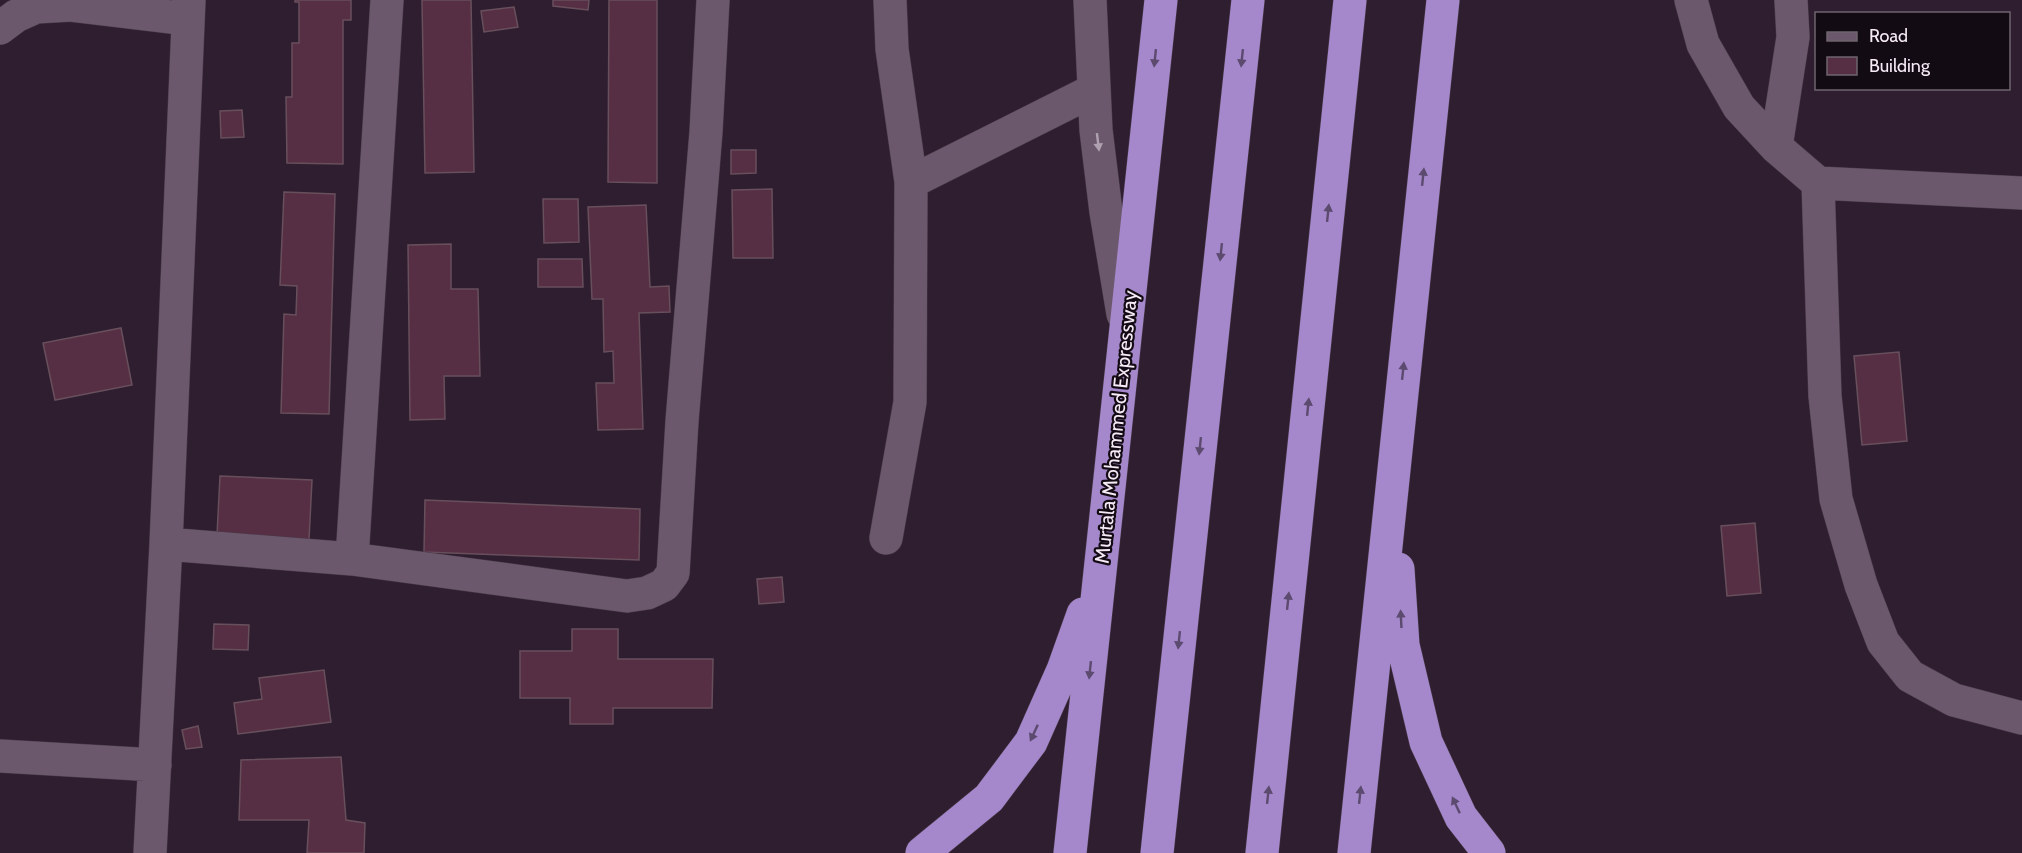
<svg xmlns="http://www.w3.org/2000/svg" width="2022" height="853" font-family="Cabin,sans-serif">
  <rect width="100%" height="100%" fill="#2f1e30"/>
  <!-- building -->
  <path fill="#562f44" stroke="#684f5c" stroke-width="1.5" d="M295 0H351V20H343V164L287 163 286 97H292V43H299V2H295Z
    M422 0H471L474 172 425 173Z
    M553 0H589L588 10 553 6Z
    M609 0H657V183L608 182Z
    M514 7 518 27 484 32 481 11Z
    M242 110 244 137 221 138 220 111Z
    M731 150H756V173L731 174Z
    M772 189 773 258H733L732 190Z
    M284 192 335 194 329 414 281 413 284 314 296 315 297 286 280 285Z
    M543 199H578L579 242 544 243Z
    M646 205 650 287 669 286 670 312 639 313 643 429 598 430 596 383H614L613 351 604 352 603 299H592L588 207Z
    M451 244V289H478L480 376H444L445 419 410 420 408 245Z
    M538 259H582L583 287H538Z
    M121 328 132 385 55 400 43 343Z
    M1899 352 1907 441 1862 445 1854 356Z
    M220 476 312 480 309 540 217 535Z
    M425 500 640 509 639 560 424 552Z
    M1755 523 1761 593 1727 596 1721 526Z
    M782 577 784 602 759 604 757 579Z
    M214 624 249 625 248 650 213 649Z
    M572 629H618V659H713L712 708H613V724H570V698H520V651H572Z
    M324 670 331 722 238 734 234 703 262 699 259 678Z
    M198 726 202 747 186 749 182 730Z
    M341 757 346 820 365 823 364 853H307L309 820H239L241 760Z"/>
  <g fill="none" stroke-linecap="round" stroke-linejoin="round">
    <defs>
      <path id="minor" d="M1090 0 1096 130 1106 212 1123 314
        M1691 0 1703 44 1739 107 1776 147 1818 183 2022 193
        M0 28 16 16 36 7 71 5 188 19
        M1776 147 1793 37 1791 0
        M911 182 1094 90
        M1818 183 1825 396 1836 499 1861 585 1883 642 1910 676 1954 700 2022 718
        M886 538 910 402 911 182 892 49 890 0
        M166 544 352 559 627 596 647 593 664 585 673 573 682 421 706 132 713 0
        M352 559 387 0
        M0 756 155 765
        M150 853 166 544 189 0"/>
      <path id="highway" d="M1398 569 1403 645 1426 742 1461 817 1489 853
        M922 853 989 798 1031 742 1063 670 1083 614
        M1070 853 1161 0
        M1157 853 1248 0
        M1262 853 1350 0
        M1354 853 1443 0"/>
    </defs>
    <!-- minor casing -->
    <use href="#minor" stroke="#483a48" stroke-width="34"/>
    <!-- highway casing -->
    <use href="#highway" stroke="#483a48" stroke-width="34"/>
    <!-- minor -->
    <use href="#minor" stroke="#6b586c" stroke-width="33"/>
    <!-- highway -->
    <use href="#highway" stroke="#a588cb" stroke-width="33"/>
  </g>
  <!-- one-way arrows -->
  <defs><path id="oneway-solid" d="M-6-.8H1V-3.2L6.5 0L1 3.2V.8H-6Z" transform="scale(1.5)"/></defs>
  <g fill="#5c4a6f">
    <use href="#oneway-solid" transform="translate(1155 58) rotate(96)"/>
    <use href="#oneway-solid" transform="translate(1242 58) rotate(96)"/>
    <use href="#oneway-solid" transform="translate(1423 177) rotate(-84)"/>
    <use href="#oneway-solid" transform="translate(1328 213) rotate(-84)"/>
    <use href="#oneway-solid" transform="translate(1221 252) rotate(96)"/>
    <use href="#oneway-solid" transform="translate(1403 371) rotate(-84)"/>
    <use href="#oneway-solid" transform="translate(1308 407) rotate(-84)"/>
    <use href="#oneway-solid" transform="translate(1200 446) rotate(96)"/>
    <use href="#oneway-solid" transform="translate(1288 601) rotate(-84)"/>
    <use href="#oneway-solid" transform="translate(1401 619) rotate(-93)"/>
    <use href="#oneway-solid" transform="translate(1179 640) rotate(96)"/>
    <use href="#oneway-solid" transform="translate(1090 670) rotate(96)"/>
    <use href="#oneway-solid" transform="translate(1034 733) rotate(115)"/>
    <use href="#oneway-solid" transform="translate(1268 795) rotate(-84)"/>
    <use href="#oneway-solid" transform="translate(1360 795) rotate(-84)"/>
    <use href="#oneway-solid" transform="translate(1456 805) rotate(-115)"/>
  </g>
  <use fill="#b0a1b1" href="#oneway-solid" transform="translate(1098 142) rotate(83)"/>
  <g text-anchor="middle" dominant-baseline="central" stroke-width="4.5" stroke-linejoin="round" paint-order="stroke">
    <!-- street labels -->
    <g font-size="20" fill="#f6eaf6" stroke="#130b13">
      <text transform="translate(1116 427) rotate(-84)">Murtala Mohammed Expressway</text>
    </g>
  </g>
  <!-- legend -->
  <rect x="1815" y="12" width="195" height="78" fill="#130b13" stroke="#6e646e" stroke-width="1.5"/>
  <rect x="1827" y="32" width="30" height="9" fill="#6b586c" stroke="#6e646e" stroke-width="1.5"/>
  <text x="1869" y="42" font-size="18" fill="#f6eaf6">Road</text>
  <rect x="1827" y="57" width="30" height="18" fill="#562f44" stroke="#6e646e" stroke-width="1.5"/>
  <text x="1869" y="72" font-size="18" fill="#f6eaf6">Building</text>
</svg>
